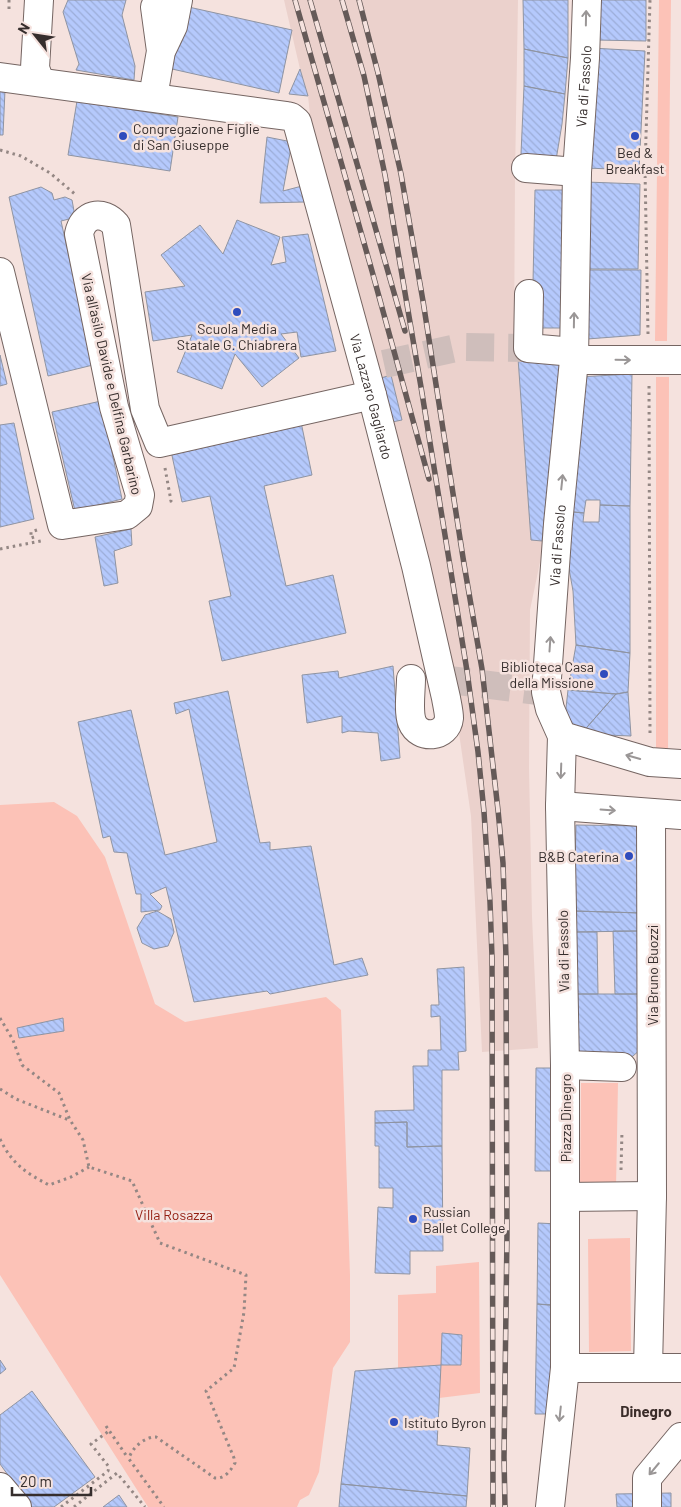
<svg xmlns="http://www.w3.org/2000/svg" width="681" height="1507" font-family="Barlow,sans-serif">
  <defs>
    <pattern id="building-back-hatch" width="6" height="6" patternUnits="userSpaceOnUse" patternTransform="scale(1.25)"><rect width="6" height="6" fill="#b5c9fc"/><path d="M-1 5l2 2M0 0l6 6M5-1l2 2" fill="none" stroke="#9cadd8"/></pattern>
  </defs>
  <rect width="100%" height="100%" fill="#f5e2de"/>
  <!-- built -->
  <path fill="#ebd1cc" d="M284 0H518L515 176 514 356 560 360 544 543 530 610 529 768 532 917 538 1048 482 1052 471 816 446 643 373 354 310 115 308 96 300 69Z"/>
  <!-- park -->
  <path fill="#fcc2b7" d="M659 0H671L667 341H655Z
    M656 377H669L668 759 656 758Z
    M54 802 77 816 105 857 155 1004 185 1022 326 997 341 1010 350 1275V1342L333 1368 319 1472 309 1495 300 1500 297 1507H148L0 1275V805Z
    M581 1083H618L616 1188 580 1187Z
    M630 1238 631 1351 589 1352 588 1239Z
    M479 1262 480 1393 439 1398 440 1365 398 1368V1295L436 1293V1266Z"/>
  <!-- building -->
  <path fill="url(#building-back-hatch)" stroke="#8f94a2" d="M68 0H126L122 15 135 66 134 80 76 70 79 64 63 12Z
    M523 0H568V58L524 49Z
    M596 0H646V41L596 40Z
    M184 6 292 30 279 93 172 69Z
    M591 48 645 51 639 170 585 168Z
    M524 49 568 58 565 94 524 86Z
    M300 69 308 96 289 94Z
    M524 86 565 94 562 124 555 166 521 154Z
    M0 90H5L3 135H0Z
    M77 101 178 117 170 171 68 155Z
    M267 137 292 142 283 191 302 186 305 202 260 203Z
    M586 182 640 184 638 269H584Z
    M41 187 52 193 54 200 65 197 72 200 74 211 69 219 61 221 93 365 48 376 9 197Z
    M535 190H565L563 328H532Z
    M237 220 280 237 271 265 286 262 282 237 308 234 336 351 301 357 297 332 281 334 299 358 262 387 235 354 222 389 177 372 192 335 153 341 145 292 185 286 161 255 200 225 223 254Z
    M581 270H641L640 335 587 339Z
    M0 355 7 384 0 386Z
    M518 358 560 361 542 541 531 540Z
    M632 374 630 506 600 505V500H586L584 513 563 511 578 377Z
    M391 375 402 420 392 422 381 378Z
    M101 401 122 499 75 511 52 412Z
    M301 422 312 475 264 486 286 586 333 575 346 633 222 661 209 601 231 596 210 496 182 502 171 451Z
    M14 423 34 519 0 527V425Z
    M600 505 630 506V653L576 645 573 591 561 523 563 511 584 513 583 522H599Z
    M131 529 132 545 114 551 118 583 104 586 95 537Z
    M576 645 630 653 628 692 616 694 568 690Z
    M393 666 400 758 381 761 378 733 349 731 342 733V716L307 723 302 675 338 671 339 678Z
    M568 690 616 694 581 734 564 726Z
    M228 691 260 843 270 842V850L311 846 334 965 362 958 368 975 270 994 267 991 194 1002 166 887 150 894 162 906 160 910 141 912V894H136L127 853 114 852 110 836 103 838 78 722 131 710 165 855 217 842 189 709 176 714 174 703Z
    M628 692 631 736 581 734 616 694Z
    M576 825 644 826 642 913 574 911Z
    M157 911 171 919 174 932 168 946 154 949 142 943 137 928 145 915Z
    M574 911 642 913 640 931 571 932Z
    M613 931H640V994H615Z
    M571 932H597L598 994H572Z
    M464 967 466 1051 458 1052 459 1070H442V1146L407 1147V1122L375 1123V1111L414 1110 413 1066H428V1050H441L440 1016 431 1017V1005H439L437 969Z
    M572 994H640L641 1049 633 1056 620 1061 583 1054 575 1046Z
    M63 1018 64 1031 19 1038 17 1028Z
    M536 1068H555V1171H535Z
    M407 1122V1147L442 1146 443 1251H410V1274L375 1273 378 1207 393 1208V1188H379V1146H375V1123Z
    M538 1223 559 1224 556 1305 537 1304Z
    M537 1304 558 1306 548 1414H535Z
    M442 1333 462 1335 461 1365H441Z
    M0 1360 6 1369 0 1374Z
    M441 1365 437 1445 470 1448 467 1496 341 1484 355 1371Z
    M32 1391 95 1477 54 1507H31L0 1464V1415Z
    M341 1484 467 1496 466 1507H339Z
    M671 1493V1507H617L616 1494Z
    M119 1495 127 1507H103Z"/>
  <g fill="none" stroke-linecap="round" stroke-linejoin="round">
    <!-- minor-tunnel -->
    <path stroke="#cfbebb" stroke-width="28" stroke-dasharray="28 14" stroke-linecap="butt" d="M384 364 461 347 528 348
      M441 679 546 692"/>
    <defs>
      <g id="minor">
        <path d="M39 0 35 68 40 82"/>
        <path d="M163 47 173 26 178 0"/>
        <path id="s1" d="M0 77 287 116 291 117 297 122 372 395 416 566 446 698C447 704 449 712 449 718 447 738 419 740 412 722 408 711 411 691 411 679"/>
        <path d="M153 97 161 51 155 7"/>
        <path d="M526 168 577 172"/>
        <path d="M0 272 62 525 127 515 138 506 140 495 114 407 79 234C83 214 102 209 116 225L145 409 159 443 372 395"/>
        <path d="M529 294 528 348 574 352"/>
        <path d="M574 360H681"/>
        <path d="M562 736 650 762 681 764"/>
        <path d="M560 806 681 815"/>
        <path d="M565 1065 622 1067"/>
        <path d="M565 1197 652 1196"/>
        <path d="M565 1368H681"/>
        <path d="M648 1368 652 1196 651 813"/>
        <path d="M0 1487 17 1507"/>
        <path id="s2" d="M550 1507 565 1368V1065L560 806 562 736 550 709 546 692 558 524 574 360 577 172 585 58 587 0"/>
        <path d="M647 1507V1478L681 1437"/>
      </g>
    </defs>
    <!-- minor casing -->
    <use href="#minor" stroke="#756562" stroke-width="30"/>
    <!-- path -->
    <path stroke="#948784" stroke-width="3" stroke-dasharray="2.5 4" stroke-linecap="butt" d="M9 0V9
      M0 150 21 156 50 173 76 195
      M648 334 645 170 650 0
      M649 386 650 734
      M165 468 171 501 167 502
      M37 530 31 532V538L37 536
      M0 549 41 541
      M0 1018 13 1040 22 1065 59 1093 70 1120 83 1140 89 1167 132 1181 160 1243 246 1275 244 1312 234 1368 206 1391 234 1458 235 1463C231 1470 225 1479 215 1478L156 1437C146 1436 131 1448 129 1459L164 1507
      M0 1089 16 1099 69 1120
      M0 1139C12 1164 26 1173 49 1185L71 1177 89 1167
      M621 1170 622 1131
      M106 1426 128 1458
      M61 1507 108 1471 109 1467 91 1444 109 1431
      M74 1507 117 1473 145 1507"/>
    <!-- minor -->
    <use href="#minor" stroke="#fff" stroke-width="28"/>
    <defs>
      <path id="rail" d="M295 0 372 271 429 479
        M310 0 405 331
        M342 0 364 76 385 175 421 387 467 671 478 752 484 812 490 902 492 957 493 1507
        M359 0 378 73 401 174 423 301 464 564 482 669 498 810 503 863 506 958 507 1234 504 1457 505 1507"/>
    </defs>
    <!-- rail casing -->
    <use href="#rail" stroke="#655a58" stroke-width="5.5"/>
    <!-- rail -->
    <use href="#rail" stroke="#f5e2de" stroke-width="4" stroke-dasharray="11" stroke-linecap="butt"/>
  </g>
  <!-- one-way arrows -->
  <defs><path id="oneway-shaft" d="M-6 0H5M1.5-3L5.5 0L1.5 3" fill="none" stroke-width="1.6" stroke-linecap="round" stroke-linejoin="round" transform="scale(1.25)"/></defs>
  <g stroke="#9a9696">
    <use href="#oneway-shaft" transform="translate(586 18) rotate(-89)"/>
    <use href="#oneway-shaft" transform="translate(574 320) rotate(-89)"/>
    <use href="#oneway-shaft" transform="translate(623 360) rotate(1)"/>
    <use href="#oneway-shaft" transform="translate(562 482) rotate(-84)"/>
    <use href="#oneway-shaft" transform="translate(550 644) rotate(-86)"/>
    <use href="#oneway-shaft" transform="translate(633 757) rotate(-164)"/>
    <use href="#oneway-shaft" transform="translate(561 771) rotate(92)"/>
    <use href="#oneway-shaft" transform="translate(608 810) rotate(4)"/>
    <use href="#oneway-shaft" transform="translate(560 1414) rotate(96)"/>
    <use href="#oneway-shaft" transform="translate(654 1469) rotate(130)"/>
  </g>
  <!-- markers -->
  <g fill="#2f4cbd" stroke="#f5e2de" stroke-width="2">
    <circle cx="123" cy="136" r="5"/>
    <circle cx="635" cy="136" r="5"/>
    <circle cx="237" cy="312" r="5"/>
    <circle cx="604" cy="674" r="5"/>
    <circle cx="629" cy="856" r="5"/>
    <circle cx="413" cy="1219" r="5"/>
    <circle cx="394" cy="1422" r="5"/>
  </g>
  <g text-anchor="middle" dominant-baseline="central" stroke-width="5" stroke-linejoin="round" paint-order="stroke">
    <!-- street labels -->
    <g font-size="14" fill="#362e2d" stroke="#f5e2de">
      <text stroke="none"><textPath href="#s2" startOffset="1426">Via di Fassolo</textPath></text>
      <text transform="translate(112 384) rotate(77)">Via all'asilo Davide e Delfina Garbarino</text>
      <text stroke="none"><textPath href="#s1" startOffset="586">Via Lazzaro Gagliardo</textPath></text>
      <text stroke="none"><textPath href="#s2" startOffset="966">Via di Fassolo</textPath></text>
      <text transform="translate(563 951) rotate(-91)">Via di Fassolo</text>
      <text transform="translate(652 975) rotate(-90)">Via Bruno Buozzi</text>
      <text transform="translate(565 1118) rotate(-90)">Piazza Dinegro</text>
    </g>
    <!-- poi labels -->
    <g font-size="14" fill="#362e2d" stroke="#f5e2de" text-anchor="start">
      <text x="133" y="128">Congregazione Figlie<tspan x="133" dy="16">di San Giuseppe</tspan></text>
      <text x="635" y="152" text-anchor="middle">Bed &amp;<tspan x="635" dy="16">Breakfast</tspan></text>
      <text x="237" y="328" text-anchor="middle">Scuola Media<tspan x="237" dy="16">Statale G. Chiabrera</tspan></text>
      <text x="594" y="666" text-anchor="end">Biblioteca Casa<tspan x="594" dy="16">della Missione</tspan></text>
      <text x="619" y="856" text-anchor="end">B&amp;B Caterina</text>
      <text x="423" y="1211">Russian<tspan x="423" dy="16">Ballet College</tspan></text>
      <text x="404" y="1422">Istituto Byron</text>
    </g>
    <!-- park labels -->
    <g font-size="14" fill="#931d10" stroke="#f5e2de">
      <text x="174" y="1214">Villa Rosazza</text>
    </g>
    <!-- neighbourhood labels -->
    <g font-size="15" font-weight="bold" fill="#3b2d2a" stroke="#f5e2de">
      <text x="646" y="1411">Dinegro</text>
    </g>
  </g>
  <!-- north arrow -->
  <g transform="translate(35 35) rotate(300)" stroke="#f5e2de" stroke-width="4" paint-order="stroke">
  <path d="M0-4L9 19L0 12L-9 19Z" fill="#362e2d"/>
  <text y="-8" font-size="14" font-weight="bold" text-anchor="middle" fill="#362e2d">N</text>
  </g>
  <!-- scale -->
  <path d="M12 1487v8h79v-8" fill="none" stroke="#362e2d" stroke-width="2.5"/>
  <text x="20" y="1487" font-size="15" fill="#362e2d" stroke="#f5e2de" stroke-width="4" paint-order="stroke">20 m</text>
</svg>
